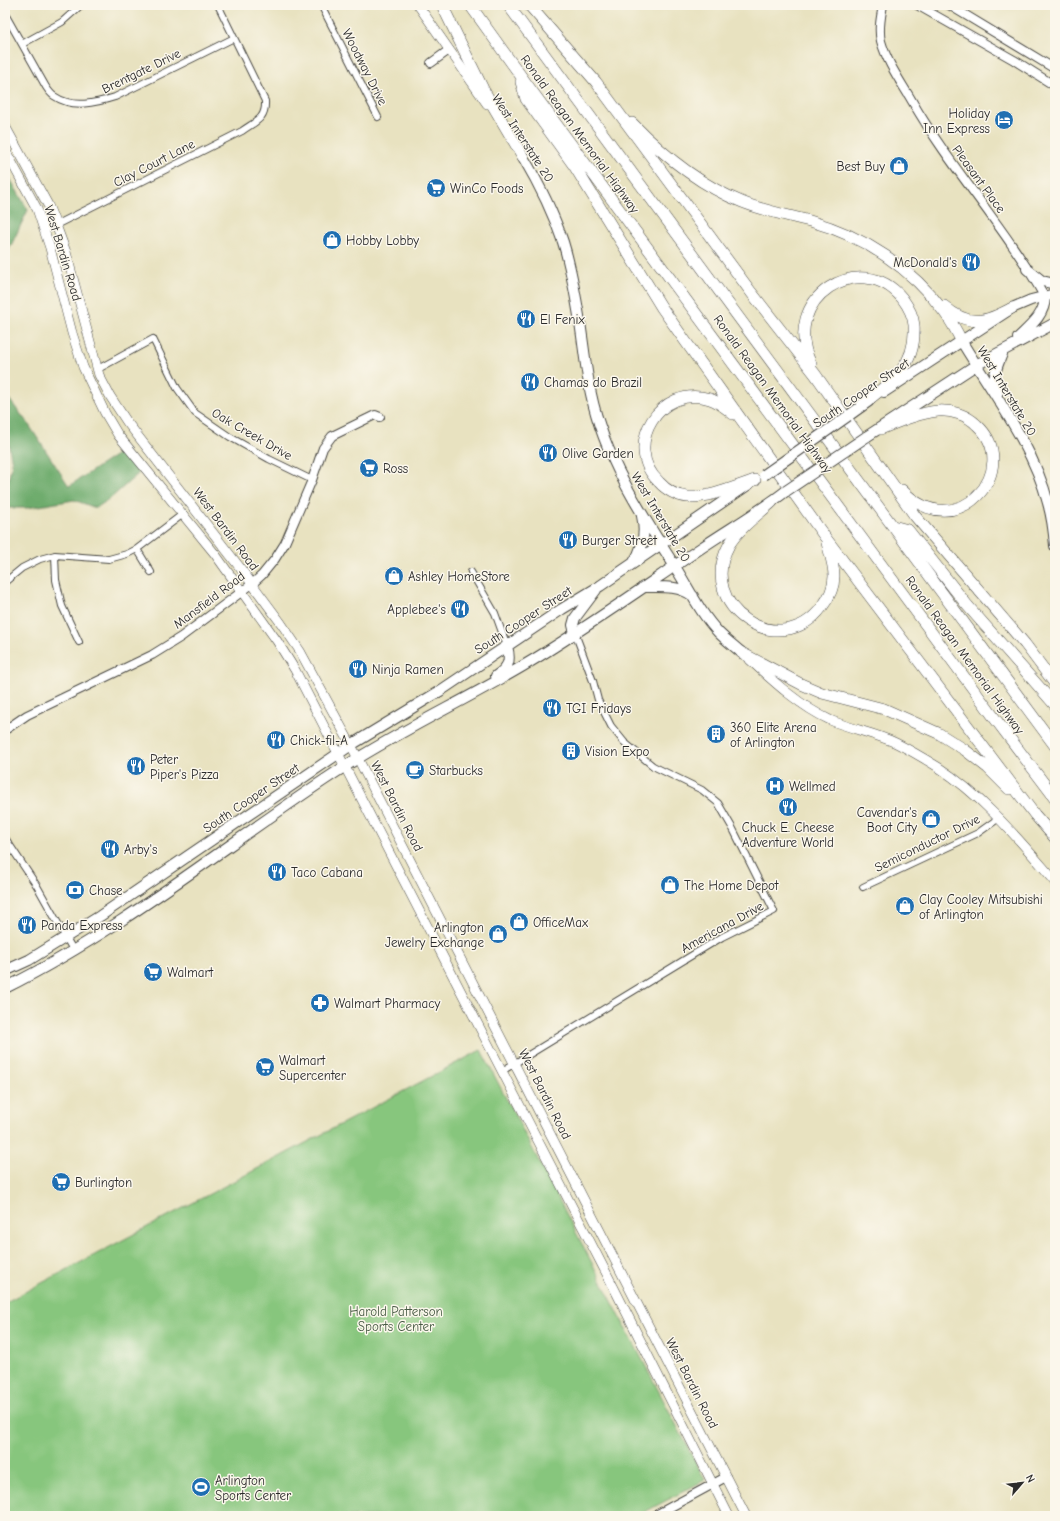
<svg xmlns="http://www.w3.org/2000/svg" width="1060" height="1521" font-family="'Comic Neue',sans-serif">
  <rect width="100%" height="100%" fill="#fbf7ec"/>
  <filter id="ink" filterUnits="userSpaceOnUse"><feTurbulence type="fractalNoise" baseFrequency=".025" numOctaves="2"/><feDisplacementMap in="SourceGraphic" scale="8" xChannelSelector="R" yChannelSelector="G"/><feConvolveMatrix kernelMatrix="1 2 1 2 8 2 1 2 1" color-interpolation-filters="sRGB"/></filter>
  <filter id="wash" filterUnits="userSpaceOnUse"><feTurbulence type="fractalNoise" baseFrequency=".012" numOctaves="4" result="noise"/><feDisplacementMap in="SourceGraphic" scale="16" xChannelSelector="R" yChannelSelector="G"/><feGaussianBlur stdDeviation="0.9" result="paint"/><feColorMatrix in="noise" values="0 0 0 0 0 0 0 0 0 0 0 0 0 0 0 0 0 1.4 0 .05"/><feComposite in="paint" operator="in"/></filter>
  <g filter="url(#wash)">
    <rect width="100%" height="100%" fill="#e8e2c0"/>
    <!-- green -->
    <path fill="#87c67d" stroke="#597854" d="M481 1050 705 1480 637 1516H5V1301L6 1302Z"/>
    <!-- forest -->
    <path fill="#6dab6c" stroke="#4c6b4c" d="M5 170 28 210 5 258Z
      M5 394 27 422 69 486 122 451 139 473 111 498 96 508 74 500 27 508H5V495L12 463 5 427Z"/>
  </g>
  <g filter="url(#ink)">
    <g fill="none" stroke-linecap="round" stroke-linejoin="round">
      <defs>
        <path id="minor" d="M321 5 378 117
          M5 14 46 87C48 90 51 94 54 96 73 109 96 103 115 97L234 38
          M22 44 62 22 81 5
          M44 231 242 131C256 121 266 119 265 101L218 5
          M98 369 153 339 177 388 195 413 230 437 269 459 312 480
          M137 549 151 572
          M55 555 56 580 62 606 79 642
          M471 572 495 613 507 646
          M5 582 22 568 40 559 55 555 109 559 127 554 137 549 183 514
          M5 838 37 886 73 950
          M863 887 978 833 999 818
          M502 1071 722 937 774 911 733 829 718 803 702 790 653 766 624 742 611 726 598 700 593 681 575 633"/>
        <path id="tertiary" d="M883 5C881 17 878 29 881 41 887 63 901 82 912 101 951 169 1006 228 1045 298
          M917 5 1014 60 1055 86
          M949 5 1055 69
          M431 63 449 50
          M5 730 27 715 152 655 181 637 252 584 262 575 275 559 285 543 312 480 323 448 332 436 375 415 380 417
          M654 1516 726 1477"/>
        <path id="secondary" d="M418 5 487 104
          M5 126 48 205 56 225 66 252 99 375 110 396 127 422 241 569 281 623 300 651 351 745 746 1516
          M5 150 37 209 50 248 72 333 83 367 105 413 118 435 215 554 277 641 295 670 613 1286 729 1516
          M750 660C774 682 800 706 830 720 851 729 875 733 896 743 910 750 925 759 938 767 984 797 1019 840 1055 881"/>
        <path id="primary" d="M523 157C539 184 553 212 563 242 570 264 574 287 578 310 583 338 585 366 591 394 604 456 640 512 674 565 688 587 700 613 719 633 726 640 734 646 742 653
          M1027 269 1042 281 1055 284
          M1018 338C1030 326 1044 316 1045 298
          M962 342C992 392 1034 447 1048 503 1052 517 1054 532 1055 546
          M884 392 1012 308 1031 300 1055 294
          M998 392C991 375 997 368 1003 351
          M848 416 869 401
          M866 437 976 365 1055 323
          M634 562C643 548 646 533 642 516
          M643 587C660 587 679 585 693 596
          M575 633 573 625 575 618 596 590
          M496 676C509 667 511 661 507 646
          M5 971 29 960 100 916 351 745 440 691 562 609 600 586 749 484
          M5 988C126 928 231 840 344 767 401 730 464 701 523 666 584 630 642 588 701 548 729 529 759 512 786 491"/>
        <path id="motorway" d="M442 5 483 89 523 157
          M470 5 531 90 996 720 1055 798
          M508 5 1055 746
          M529 5 596 82 751 292 815 374 915 516 1025 644 1055 684
          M521 82 526 99 575 167 662 308 681 335 825 537 1035 815 1055 838
          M632 123C664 156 699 185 742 202 764 211 787 215 810 221 864 236 912 268 945 313 952 322 957 332 962 342
          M944 306C969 328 986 322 1012 308
          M811 364C779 298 861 248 902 298 908 306 913 315 914 325 915 342 912 357 901 371 890 384 875 394 862 405
          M733 414C726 408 719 402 710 399 661 383 621 446 659 482 666 490 677 496 688 497 710 498 734 487 755 480
          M880 429C898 422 918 413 938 411 952 410 967 415 977 425 1024 468 957 548 902 490
          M772 502C758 515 739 528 729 545 695 607 780 663 822 607 829 598 834 587 834 576 834 565 830 554 827 543
          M893 526 908 530 967 605 1055 705
          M742 653 801 684 822 693 884 709 938 733 965 750 988 768 1009 789"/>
      </defs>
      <!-- minor casing -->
      <use href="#minor" stroke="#474641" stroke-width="8"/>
      <!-- tertiary casing -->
      <use href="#tertiary" stroke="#474641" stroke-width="10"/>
      <!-- secondary casing -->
      <use href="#secondary" stroke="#474641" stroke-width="10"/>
      <!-- primary casing -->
      <use href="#primary" stroke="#474641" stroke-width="12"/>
      <!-- motorway casing -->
      <use href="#motorway" stroke="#474641" stroke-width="12"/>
      <!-- minor -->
      <use href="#minor" stroke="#fff" stroke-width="6"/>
      <!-- tertiary -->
      <use href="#tertiary" stroke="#fff" stroke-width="8"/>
      <!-- secondary -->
      <use href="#secondary" stroke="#fff" stroke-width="9"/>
      <!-- primary -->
      <use href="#primary" stroke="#fff" stroke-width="10"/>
      <!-- motorway -->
      <use href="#motorway" stroke="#fff" stroke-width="11"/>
      <defs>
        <path id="primary-bridge" d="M764 475 848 416
          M786 491 866 437"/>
      </defs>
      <!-- primary-bridge casing -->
      <use href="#primary-bridge" stroke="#474641" stroke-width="12" stroke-linecap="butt"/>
      <!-- primary-bridge -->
      <use href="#primary-bridge" stroke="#fff" stroke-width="10"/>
    </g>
  </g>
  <!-- icons -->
  <defs>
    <symbol id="hotel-disc" viewBox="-11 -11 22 22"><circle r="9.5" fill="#1f6fb2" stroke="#fbf7ec"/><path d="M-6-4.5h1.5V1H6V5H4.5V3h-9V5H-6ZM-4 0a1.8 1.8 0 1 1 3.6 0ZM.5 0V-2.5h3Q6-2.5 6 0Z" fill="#fff"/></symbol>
    <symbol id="shop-disc" viewBox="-11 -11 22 22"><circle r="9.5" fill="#1f6fb2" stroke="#fbf7ec"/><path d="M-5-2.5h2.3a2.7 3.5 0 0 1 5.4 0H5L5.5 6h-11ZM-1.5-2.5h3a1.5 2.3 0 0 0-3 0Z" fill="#fff"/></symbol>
    <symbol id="supermarket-disc" viewBox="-11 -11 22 22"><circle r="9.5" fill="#1f6fb2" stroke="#fbf7ec"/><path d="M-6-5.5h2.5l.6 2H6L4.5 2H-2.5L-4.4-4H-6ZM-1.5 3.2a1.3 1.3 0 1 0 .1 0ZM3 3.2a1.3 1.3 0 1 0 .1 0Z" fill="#fff"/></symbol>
    <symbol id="restaurant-disc" viewBox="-11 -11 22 22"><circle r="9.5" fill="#1f6fb2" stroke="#fbf7ec"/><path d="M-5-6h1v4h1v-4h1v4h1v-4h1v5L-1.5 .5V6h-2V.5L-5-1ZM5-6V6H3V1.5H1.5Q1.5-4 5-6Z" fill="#fff"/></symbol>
    <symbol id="building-disc" viewBox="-11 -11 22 22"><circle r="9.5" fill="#1f6fb2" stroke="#fbf7ec"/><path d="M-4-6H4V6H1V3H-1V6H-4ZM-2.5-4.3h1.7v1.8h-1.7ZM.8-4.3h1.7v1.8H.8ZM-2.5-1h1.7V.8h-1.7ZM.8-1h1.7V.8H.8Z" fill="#fff"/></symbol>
    <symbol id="cafe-disc" viewBox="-11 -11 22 22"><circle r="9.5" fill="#1f6fb2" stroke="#fbf7ec"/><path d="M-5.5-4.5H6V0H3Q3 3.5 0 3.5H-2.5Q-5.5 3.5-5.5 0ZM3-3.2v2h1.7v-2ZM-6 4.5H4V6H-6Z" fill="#fff"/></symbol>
    <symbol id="hospital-disc" viewBox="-11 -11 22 22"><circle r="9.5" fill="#1f6fb2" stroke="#fbf7ec"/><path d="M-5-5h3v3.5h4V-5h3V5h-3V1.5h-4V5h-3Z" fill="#fff"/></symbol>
    <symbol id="bank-disc" viewBox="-11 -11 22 22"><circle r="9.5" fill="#1f6fb2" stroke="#fbf7ec"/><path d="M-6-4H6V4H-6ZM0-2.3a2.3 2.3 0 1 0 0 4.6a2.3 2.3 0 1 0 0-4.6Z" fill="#fff"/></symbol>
    <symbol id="pharmacy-disc" viewBox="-11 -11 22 22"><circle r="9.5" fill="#1f6fb2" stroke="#fbf7ec"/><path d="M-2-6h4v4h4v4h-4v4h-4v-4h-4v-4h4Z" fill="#fff"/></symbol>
    <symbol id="stadium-disc" viewBox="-11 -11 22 22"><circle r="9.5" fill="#1f6fb2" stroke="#fbf7ec"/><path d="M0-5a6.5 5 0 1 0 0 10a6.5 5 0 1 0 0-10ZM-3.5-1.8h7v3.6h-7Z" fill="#fff"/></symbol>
  </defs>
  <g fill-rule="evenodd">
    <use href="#hotel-disc" x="993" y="109" width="22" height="22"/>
    <use href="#shop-disc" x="888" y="155" width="22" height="22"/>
    <use href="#supermarket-disc" x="425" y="177" width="22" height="22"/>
    <use href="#shop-disc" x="321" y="229" width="22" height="22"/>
    <use href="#restaurant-disc" x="960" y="251" width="22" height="22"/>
    <use href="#restaurant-disc" x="515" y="308" width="22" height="22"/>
    <use href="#restaurant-disc" x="519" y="371" width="22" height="22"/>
    <use href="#restaurant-disc" x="537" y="442" width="22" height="22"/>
    <use href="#supermarket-disc" x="358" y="457" width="22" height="22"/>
    <use href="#restaurant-disc" x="557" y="529" width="22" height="22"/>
    <use href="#shop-disc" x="383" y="565" width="22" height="22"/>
    <use href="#restaurant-disc" x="449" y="598" width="22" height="22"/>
    <use href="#restaurant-disc" x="347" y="658" width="22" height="22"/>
    <use href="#restaurant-disc" x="541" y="697" width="22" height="22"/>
    <use href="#building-disc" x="705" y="723" width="22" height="22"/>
    <use href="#restaurant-disc" x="265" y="729" width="22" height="22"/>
    <use href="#building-disc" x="560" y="740" width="22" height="22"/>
    <use href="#restaurant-disc" x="125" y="755" width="22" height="22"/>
    <use href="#cafe-disc" x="404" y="759" width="22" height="22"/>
    <use href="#hospital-disc" x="764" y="775" width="22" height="22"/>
    <use href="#restaurant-disc" x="777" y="796" width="22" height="22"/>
    <use href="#shop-disc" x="920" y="808" width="22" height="22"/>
    <use href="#restaurant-disc" x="99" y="838" width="22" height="22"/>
    <use href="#restaurant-disc" x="266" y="861" width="22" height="22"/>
    <use href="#shop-disc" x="659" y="874" width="22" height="22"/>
    <use href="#bank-disc" x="64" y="879" width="22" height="22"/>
    <use href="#shop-disc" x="894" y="895" width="22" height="22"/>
    <use href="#shop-disc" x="508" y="911" width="22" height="22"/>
    <use href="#restaurant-disc" x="16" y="914" width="22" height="22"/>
    <use href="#shop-disc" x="487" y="923" width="22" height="22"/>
    <use href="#supermarket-disc" x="142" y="961" width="22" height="22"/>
    <use href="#pharmacy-disc" x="309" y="992" width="22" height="22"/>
    <use href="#supermarket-disc" x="254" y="1056" width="22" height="22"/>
    <use href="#supermarket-disc" x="50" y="1171" width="22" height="22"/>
    <use href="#stadium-disc" x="190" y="1476" width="22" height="22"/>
  </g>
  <g text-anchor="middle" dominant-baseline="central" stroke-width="3" stroke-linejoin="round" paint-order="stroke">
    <!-- street labels -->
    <g font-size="13" fill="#2b2b2b" stroke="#fbf7ec">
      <text transform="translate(365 67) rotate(63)">Woodway Drive</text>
      <text transform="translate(141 71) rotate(-26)">Brentgate Drive</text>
      <text transform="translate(580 134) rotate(54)">Ronald Reagan Memorial Highway</text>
      <text transform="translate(523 138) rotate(57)">West Interstate 20</text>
      <text transform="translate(154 163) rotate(-27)">Clay Court Lane</text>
      <text transform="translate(979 179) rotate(54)">Pleasant Place</text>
      <text transform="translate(63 253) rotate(73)">West Bardin Road</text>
      <text transform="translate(1007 391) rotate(59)">West Interstate 20</text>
      <text transform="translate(861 393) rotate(-34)">South Cooper Street</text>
      <text transform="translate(773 394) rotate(54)">Ronald Reagan Memorial Highway</text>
      <text transform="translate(252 434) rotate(30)">Oak Creek Drive</text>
      <text transform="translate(661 517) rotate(59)">West Interstate 20</text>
      <text transform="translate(226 529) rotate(53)">West Bardin Road</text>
      <text transform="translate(209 600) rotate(-37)">Mansfield Road</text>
      <text transform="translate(523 620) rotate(-33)">South Cooper Street</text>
      <text transform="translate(965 655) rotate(54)">Ronald Reagan Memorial Highway</text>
      <text transform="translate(251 798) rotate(-34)">South Cooper Street</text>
      <text transform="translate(397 806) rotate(63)">West Bardin Road</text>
      <text transform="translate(927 843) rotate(-26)">Semiconductor Drive</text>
      <text transform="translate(722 927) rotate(-29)">Americana Drive</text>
      <text transform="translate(545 1094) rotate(63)">West Bardin Road</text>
      <text transform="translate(692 1383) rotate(63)">West Bardin Road</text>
    </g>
    <!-- poi labels -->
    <g font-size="13" fill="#2b2b2b" stroke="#fbf7ec" text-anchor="start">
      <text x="990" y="113" text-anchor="end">Holiday<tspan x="990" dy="15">Inn Express</tspan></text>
      <text x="885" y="166" text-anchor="end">Best Buy</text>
      <text x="450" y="188">WinCo Foods</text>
      <text x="346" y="240">Hobby Lobby</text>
      <text x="957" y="262" text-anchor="end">McDonald's</text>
      <text x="540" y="319">El Fenix</text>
      <text x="544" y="382">Chamas do Brazil</text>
      <text x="562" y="453">Olive Garden</text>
      <text x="383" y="468">Ross</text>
      <text x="582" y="540">Burger Street</text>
      <text x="408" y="576">Ashley HomeStore</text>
      <text x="446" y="609" text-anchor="end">Applebee's</text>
      <text x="372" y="669">Ninja Ramen</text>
      <text x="566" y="708">TGI Fridays</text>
      <text x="730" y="727">360 Elite Arena<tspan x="730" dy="15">of Arlington</tspan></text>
      <text x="290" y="740">Chick-fil-A</text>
      <text x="585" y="751">Vision Expo</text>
      <text x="150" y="759">Peter<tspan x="150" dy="15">Piper's Pizza</tspan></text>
      <text x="429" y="770">Starbucks</text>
      <text x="789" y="786">Wellmed</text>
      <text x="917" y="812" text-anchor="end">Cavendar's<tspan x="917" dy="15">Boot City</tspan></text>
      <text x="788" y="827" text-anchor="middle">Chuck E. Cheese<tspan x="788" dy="15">Adventure World</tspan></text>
      <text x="124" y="849">Arby's</text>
      <text x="291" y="872">Taco Cabana</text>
      <text x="684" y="885">The Home Depot</text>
      <text x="89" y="890">Chase</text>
      <text x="919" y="899">Clay Cooley Mitsubishi<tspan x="919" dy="15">of Arlington</tspan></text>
      <text x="533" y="922">OfficeMax</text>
      <text x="41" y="925">Panda Express</text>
      <text x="484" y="927" text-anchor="end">Arlington<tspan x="484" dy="15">Jewelry Exchange</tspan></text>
      <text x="167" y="972">Walmart</text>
      <text x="334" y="1003">Walmart Pharmacy</text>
      <text x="279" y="1060">Walmart<tspan x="279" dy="15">Supercenter</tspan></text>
      <text x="75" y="1182">Burlington</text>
      <text x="215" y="1480">Arlington<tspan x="215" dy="15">Sports Center</tspan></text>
    </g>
    <!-- park labels -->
    <g font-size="13" fill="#475a44" stroke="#fbf7ec">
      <text x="396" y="1311">Harold Patterson<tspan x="396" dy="15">Sports Center</tspan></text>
    </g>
  </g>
  <!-- margin -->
  <rect width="1060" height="1521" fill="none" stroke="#fbf7ec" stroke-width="20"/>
  <!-- north arrow -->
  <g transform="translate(1022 1483) rotate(62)" stroke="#fbf7ec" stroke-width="3" paint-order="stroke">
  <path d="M0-3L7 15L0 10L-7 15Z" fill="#2b2b2b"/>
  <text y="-6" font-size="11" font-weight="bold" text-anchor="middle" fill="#2b2b2b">N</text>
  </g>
</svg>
